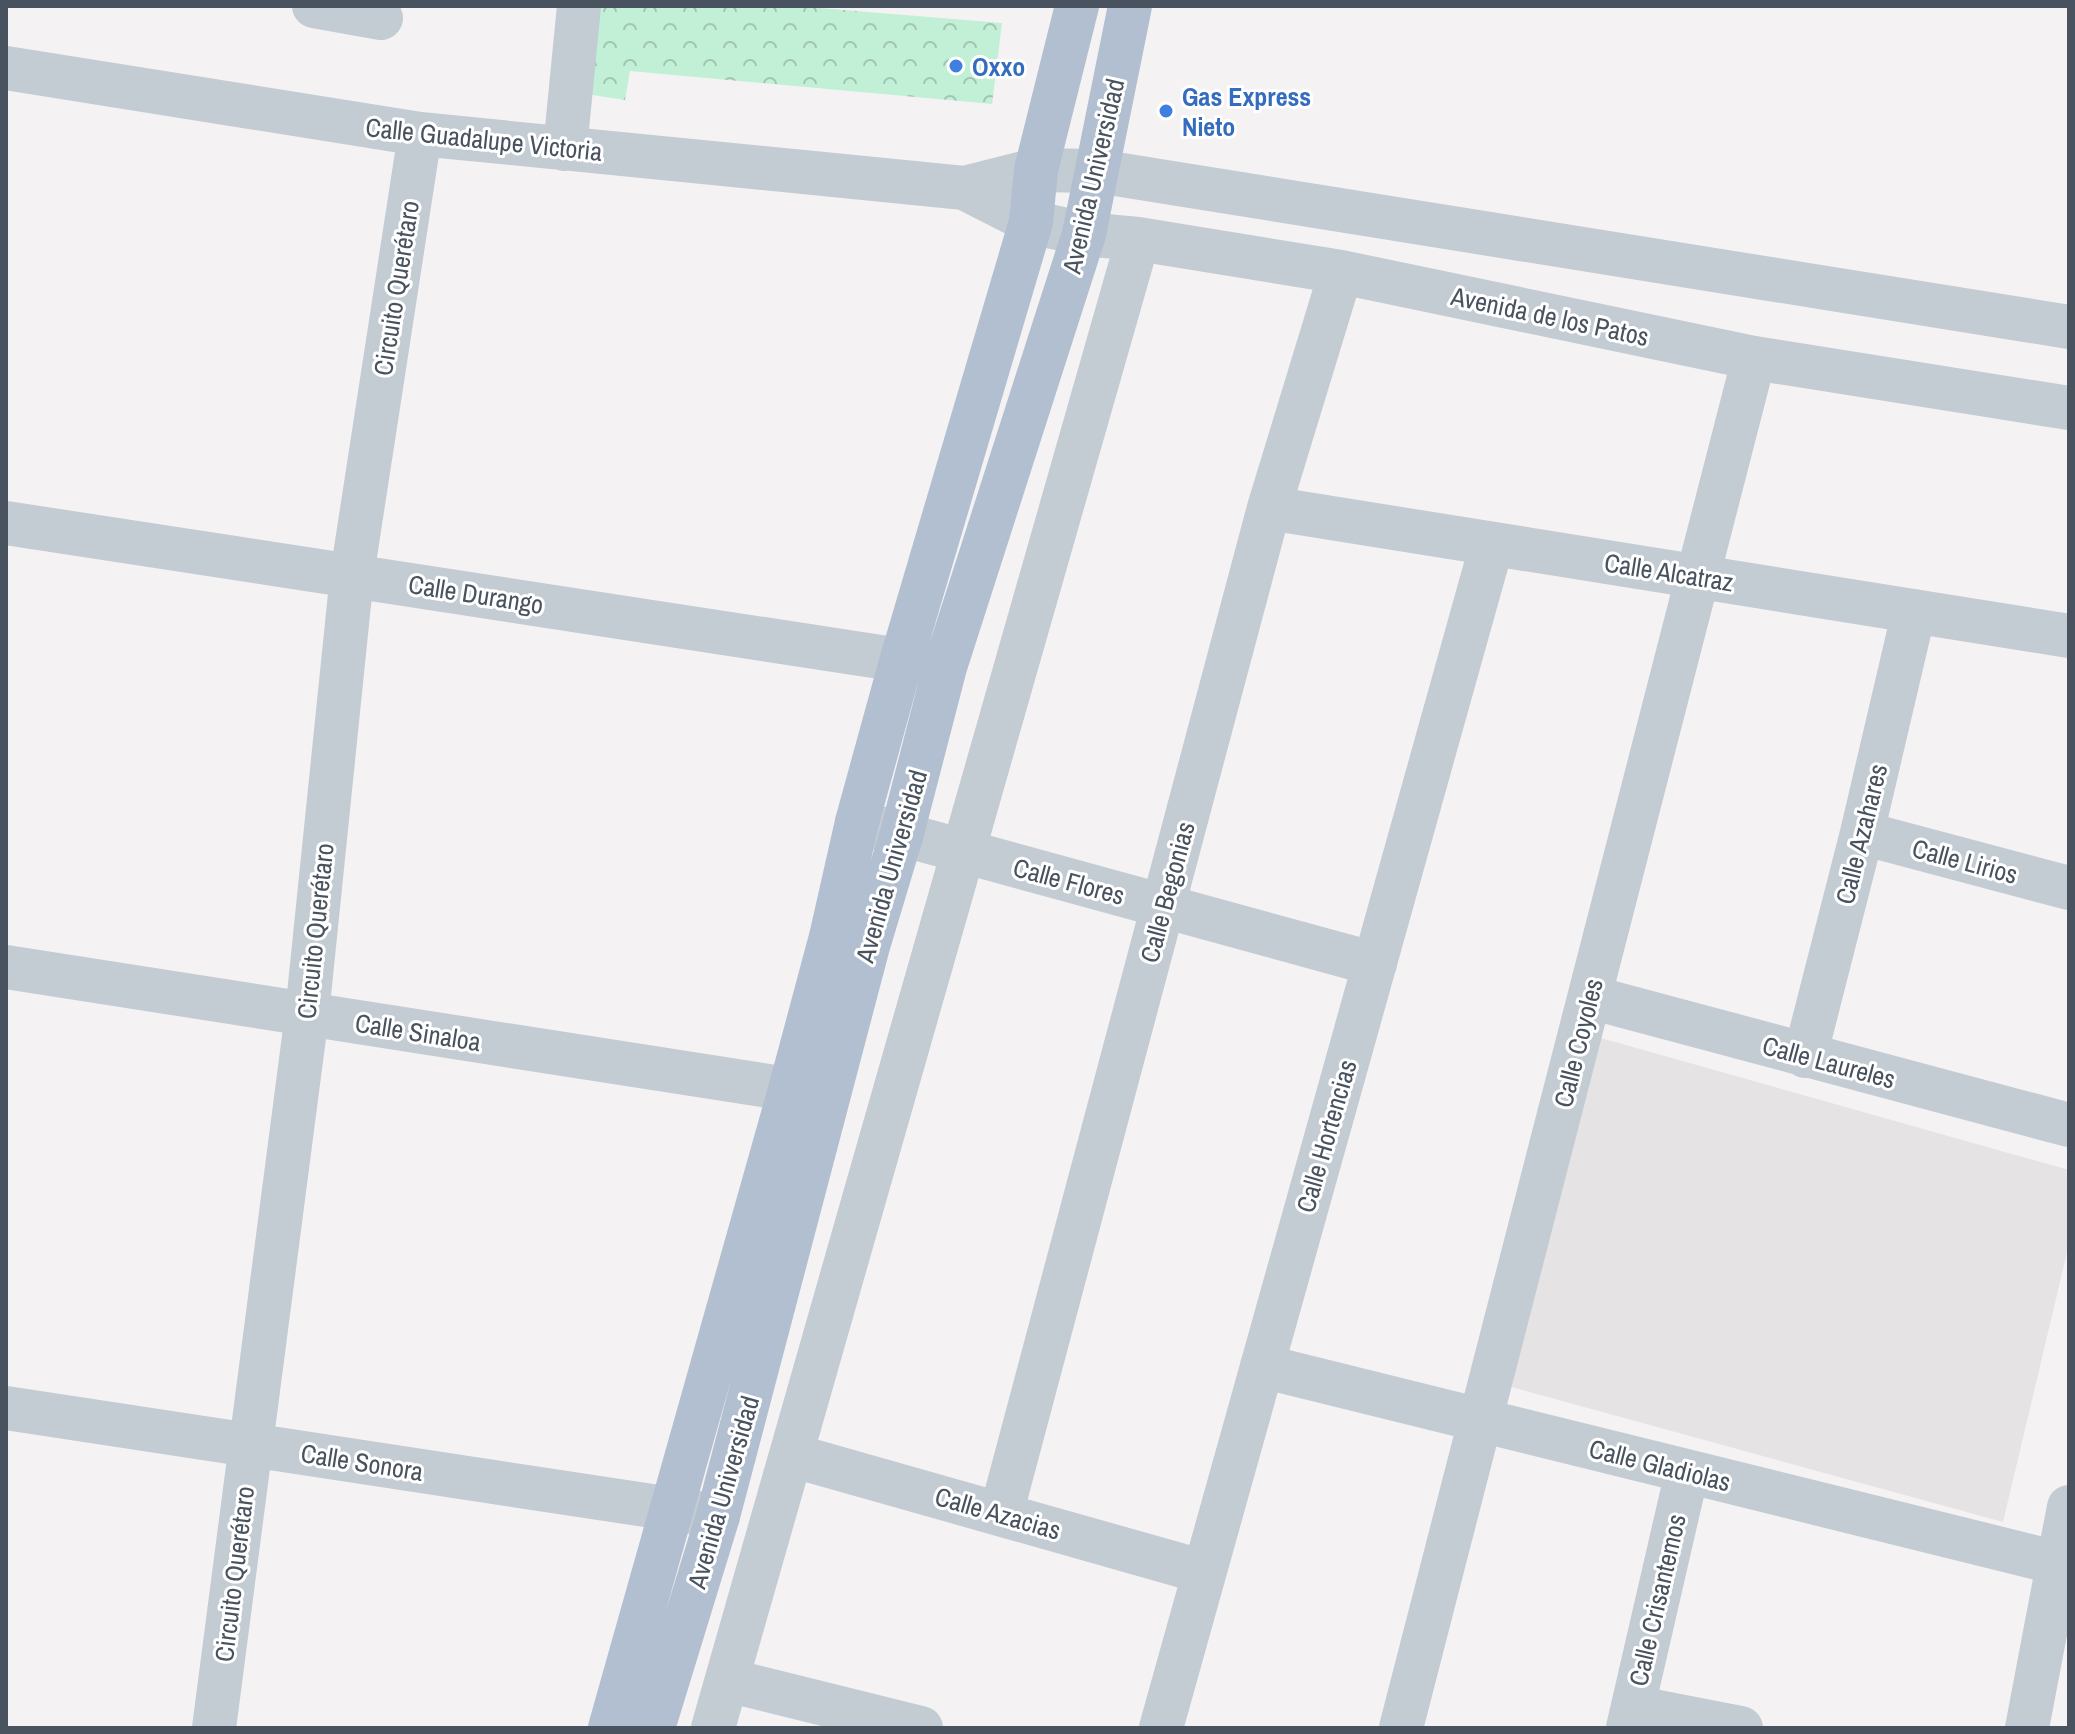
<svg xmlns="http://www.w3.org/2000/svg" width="2075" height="1734" font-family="'Archivo Narrow',sans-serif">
  <defs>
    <pattern id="forest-crowns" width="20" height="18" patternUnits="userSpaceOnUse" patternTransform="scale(2)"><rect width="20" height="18" fill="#c2f0d7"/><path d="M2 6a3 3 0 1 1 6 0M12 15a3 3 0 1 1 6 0" fill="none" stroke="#a0c5b2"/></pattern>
  </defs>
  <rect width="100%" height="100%" fill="#f4f2f2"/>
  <!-- education -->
  <path fill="#e5e3e4" d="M1601 1038 2069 1170V1244L2003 1522 1508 1386Z"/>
  <!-- forest -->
  <path fill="url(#forest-crowns)" d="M597 6H795L1002 23 992 104 630 71 625 100 586 94Z"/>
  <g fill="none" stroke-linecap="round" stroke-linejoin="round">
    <!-- minor -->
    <path stroke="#c3cbd3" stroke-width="44" d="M314 6 381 18
      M6 68 420 134 964 188 1036 170 1097 171 2069 327
      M565 149 579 6
      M964 188 1031 222 1084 234 1138 239 1341 272 1754 358 2069 408
      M1269 508 2069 636
      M6 523 939 666
      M857 822 1375 964
      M1862 833 2069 888
      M6 967 826 1095
      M1590 997 2069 1125
      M1805 1056 1862 833 1914 611
      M1262 1366 2058 1563
      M6 1408 718 1516
      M791 1455 1204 1572
      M1001 1514 1269 508 1341 272
      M727 1680 921 1728
      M1633 1707 1741 1728
      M214 1728 307 1014 352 575 420 134
      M713 1728 1138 239
      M1161 1728 1492 544
      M1401 1728 1754 358
      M1628 1728 1687 1472
      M2027 1728 2069 1507"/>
    <!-- major -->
    <path stroke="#b2bfd0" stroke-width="44" d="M610 1728 790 1090 831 937 857 822 901 662 1031 222 1036 170 1077 6
      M653 1728 718 1516 868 946 902 833 945 667 1084 234 1130 6"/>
  </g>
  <!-- markers -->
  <g fill="#3f7fe0" stroke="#fff" stroke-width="3">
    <circle cx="956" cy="66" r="8"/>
    <circle cx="1166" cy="111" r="8"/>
  </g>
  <g text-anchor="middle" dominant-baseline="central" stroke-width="6" stroke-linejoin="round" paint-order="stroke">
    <!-- shop labels -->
    <g font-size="26" font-weight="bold" fill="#366cbe" stroke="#fff" text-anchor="start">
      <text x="972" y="66">Oxxo</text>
      <text x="1182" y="96">Gas Express<tspan x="1182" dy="30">Nieto</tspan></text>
    </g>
    <!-- street labels -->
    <g font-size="26" fill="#49535f" stroke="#fff">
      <text transform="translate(484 139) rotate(6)">Calle Guadalupe Victoria</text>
      <text transform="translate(1093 176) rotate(-77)">Avenida Universidad</text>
      <text transform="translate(396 288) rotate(-81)">Circuito Querétaro</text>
      <text transform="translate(1550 316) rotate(12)">Avenida de los Patos</text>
      <text transform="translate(1669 572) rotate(9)">Calle Alcatraz</text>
      <text transform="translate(476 594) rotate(9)">Calle Durango</text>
      <text transform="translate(1861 834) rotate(-76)">Calle Azahares</text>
      <text transform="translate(1965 861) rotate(15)">Calle Lirios</text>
      <text transform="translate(891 866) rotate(-74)">Avenida Universidad</text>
      <text transform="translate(1069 881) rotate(15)">Calle Flores</text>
      <text transform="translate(1167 892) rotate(-75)">Calle Begonias</text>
      <text transform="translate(315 931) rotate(-84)">Circuito Querétaro</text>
      <text transform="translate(418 1032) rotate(9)">Calle Sinaloa</text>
      <text transform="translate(1578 1043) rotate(-76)">Calle Coyoles</text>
      <text transform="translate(1829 1062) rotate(15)">Calle Laureles</text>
      <text transform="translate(1326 1136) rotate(-74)">Calle Hortencias</text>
      <text transform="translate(362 1462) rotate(9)">Calle Sonora</text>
      <text transform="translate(1660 1465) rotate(14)">Calle Gladiolas</text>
      <text transform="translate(723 1492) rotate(-74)">Avenida Universidad</text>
      <text transform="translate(998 1513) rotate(16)">Calle Azacias</text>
      <text transform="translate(234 1574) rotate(-83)">Circuito Querétaro</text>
      <text transform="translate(1657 1600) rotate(-77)">Calle Crisantemos</text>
    </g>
  </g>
  <!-- border -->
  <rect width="2075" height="1734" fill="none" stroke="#49535f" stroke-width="16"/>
</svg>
